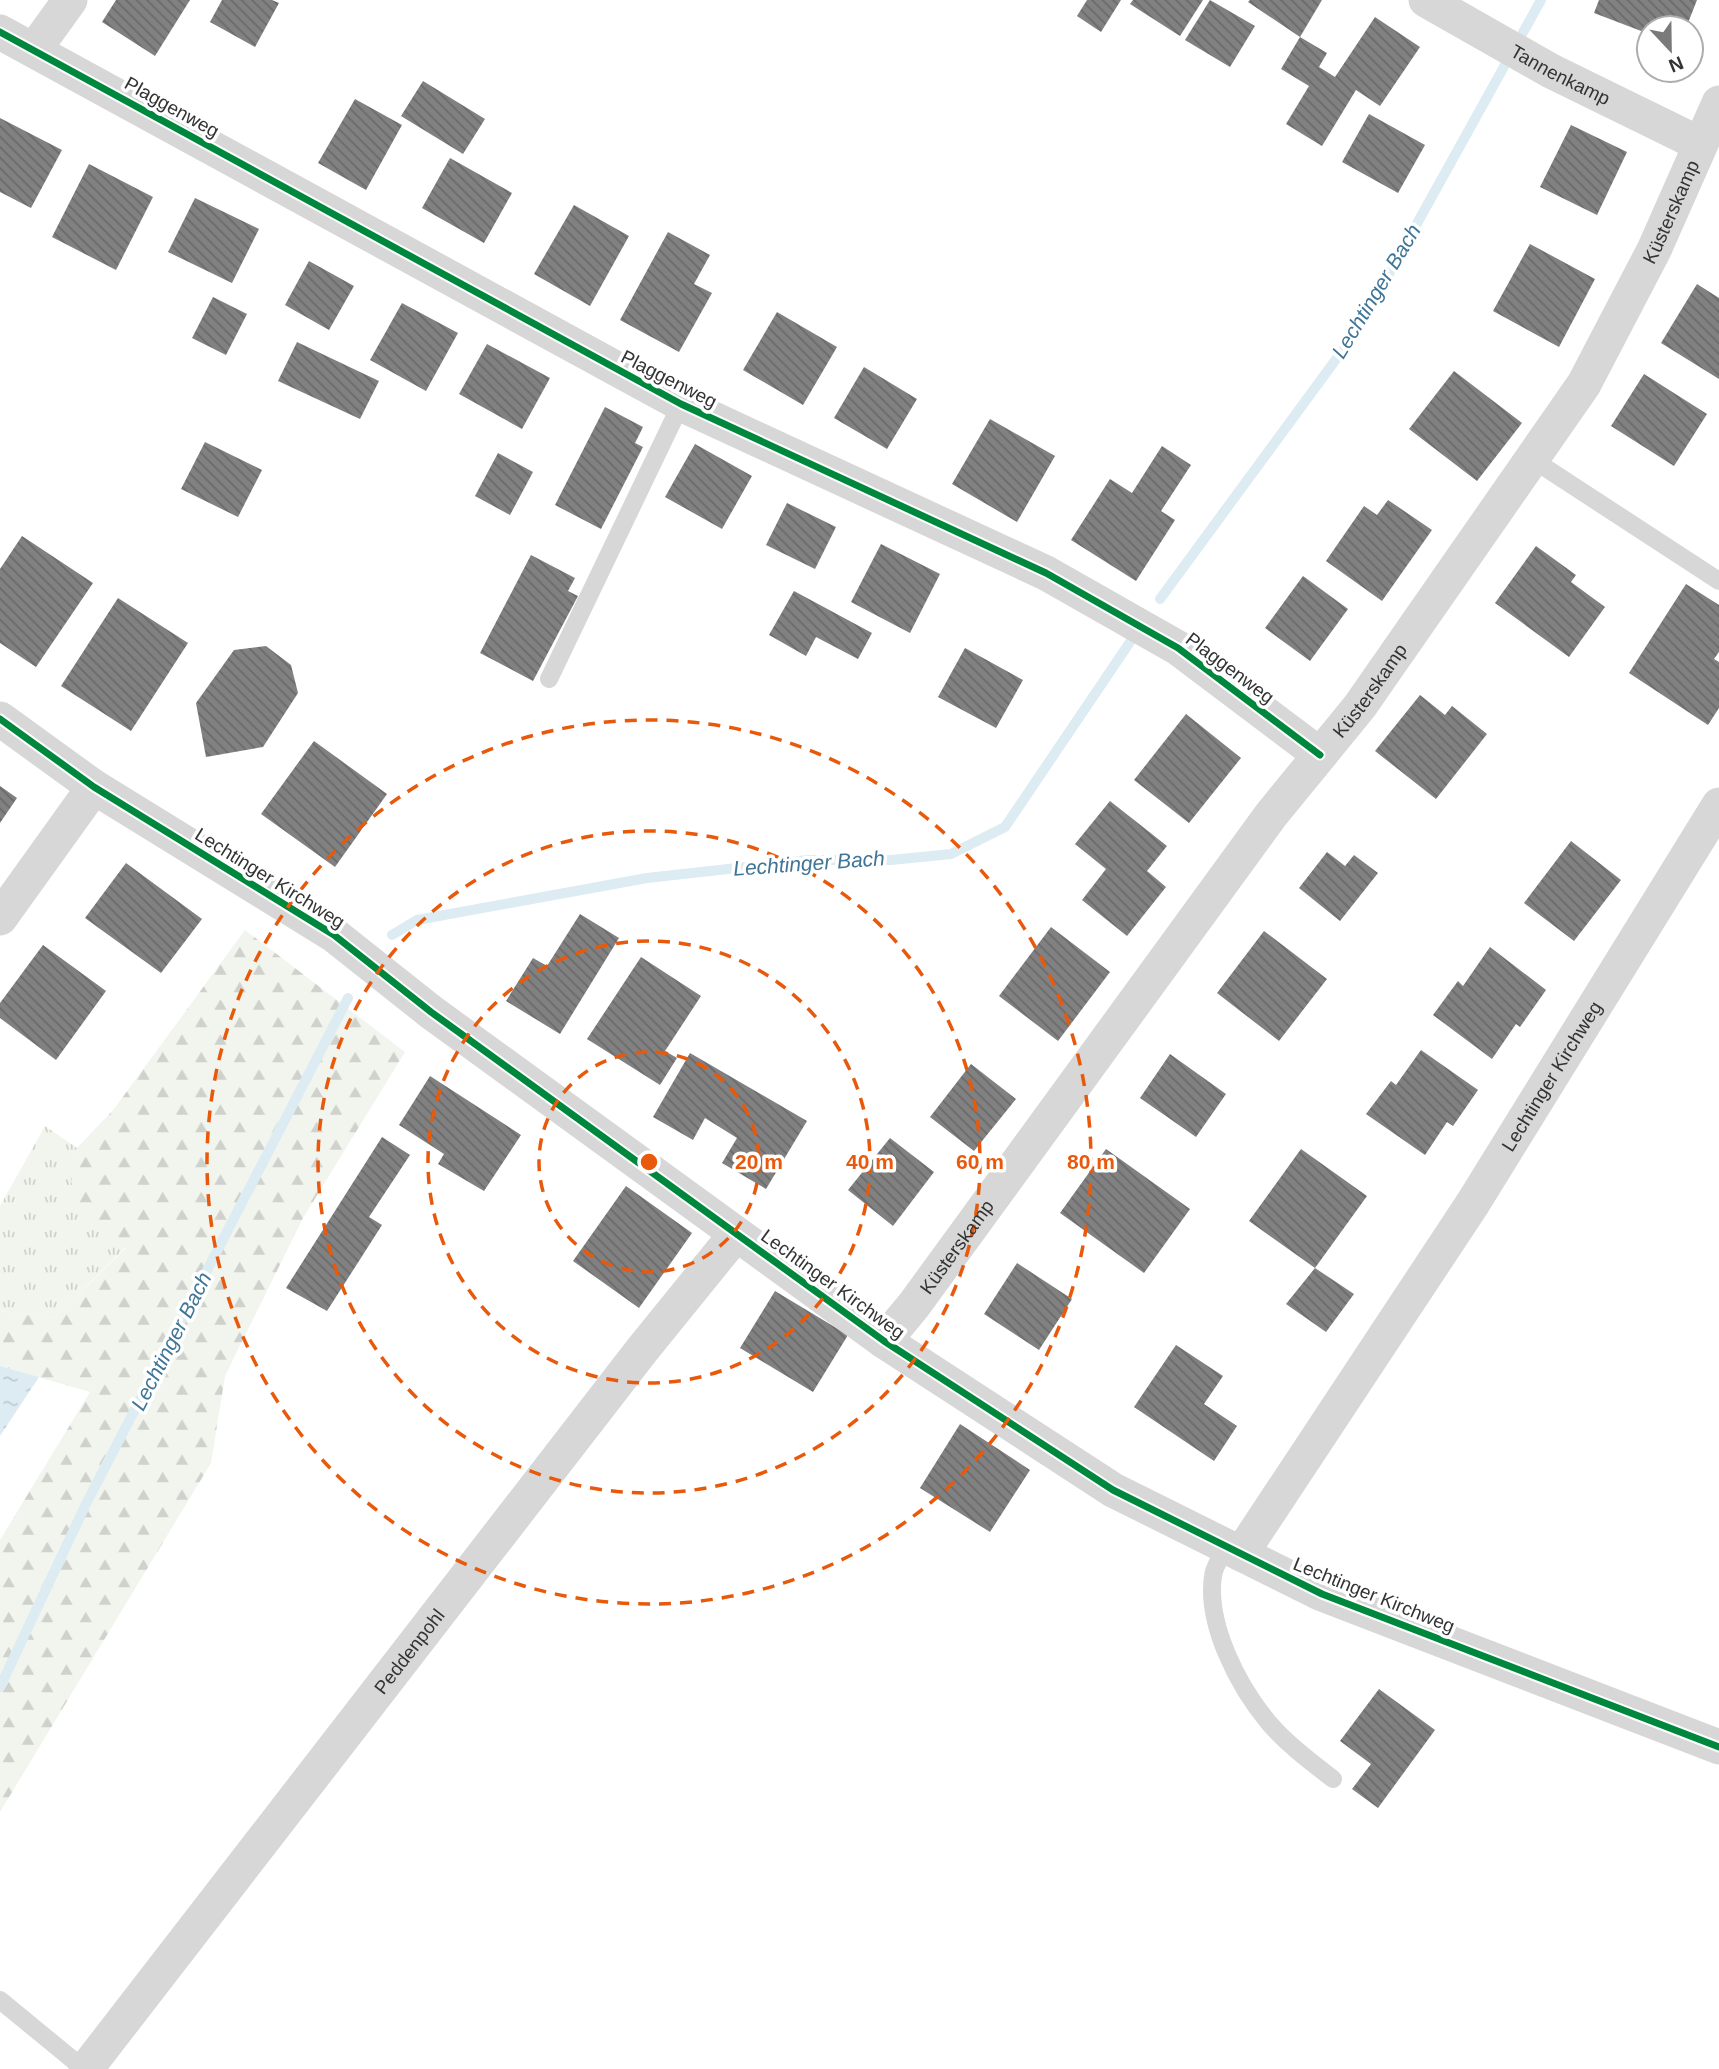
<svg xmlns="http://www.w3.org/2000/svg" width="1719" height="2069" font-family="Helvetica,sans-serif">
  <defs>
    <pattern id="grass-tufts" width="24" height="20" patternUnits="userSpaceOnUse" patternTransform="scale(1.75)"><rect width="24" height="20" fill="#f1f5ed"/><path d="M3 7l-1-3M5 7V3M7 7l1-3M15 17l-1-3M17 17v-4M19 17l1-3" fill="none" stroke="#cfd2cc"/></pattern>
    <pattern id="forest-firs" width="22" height="20" patternUnits="userSpaceOnUse" patternTransform="scale(1.75)"><rect width="22" height="20" fill="#f1f5ed"/><path d="M5 1l3.5 6h-7zM16 11l3.5 6h-7z" fill="#cfd2cc"/></pattern>
    <pattern id="water-ripples" width="26" height="14" patternUnits="userSpaceOnUse" patternTransform="scale(1.75)"><rect width="26" height="14" fill="#ddebf3"/><path d="M2 4q2-2 4 0t4 0M15 11q2-2 4 0t4 0" fill="none" stroke="#becad1"/></pattern>
    <pattern id="building-back-hatch" width="6" height="6" patternUnits="userSpaceOnUse" patternTransform="scale(1.75)"><rect width="6" height="6" fill="#818181"/><path d="M-1 5l2 2M0 0l6 6M5-1l2 2" fill="none" stroke="#6a6a6a"/></pattern>
  </defs>
  <rect width="100%" height="100%" fill="#fff"/>
  <!-- grass -->
  <path fill="url(#grass-tufts)" d="M45 1126 77 1148 69 1200 126 1247 54 1318 0 1311V1206Z"/>
  <!-- forest -->
  <path fill="url(#forest-firs)" d="M245 930 405 1052 303 1218 225 1376 211 1463 0 1812V1540L90 1392 0 1366V1311L54 1318 126 1248 68 1200 77 1148 114 1109Z"/>
  <!-- water -->
  <path fill="url(#water-ripples)" d="M0 1366 39 1377 0 1436Z"/>
  <g fill="none" stroke-linecap="round" stroke-linejoin="round">
    <!-- stream -->
    <path stroke="#ddebf3" stroke-width="10" d="M1160 599 1359 328 1541 0
      M392 935 417 920 647 878 808 860H891L951 854 1005 827 1130 642
      M0 1687 86 1504 348 998"/>
  </g>
  <!-- building -->
  <path fill="url(#building-back-hatch)" d="M116 0H190L155 56 102 22Z
    M222 0H272L279 3 255 47 210 22Z
    M1087 0H1121L1101 32 1077 16Z
    M1133 0H1203L1180 36 1130 4Z
    M1210 0 1255 26 1230 67 1185 40Z
    M1250 0H1322L1300 37 1248 2Z
    M1599 0H1697L1686 28H1649V34L1594 13Z
    M1375 17 1420 47 1380 106 1356 90 1322 146 1286 124 1309 86 1281 69 1300 37 1327 53 1319 67 1335 77Z
    M423 81 485 119 463 154 401 116Z
    M355 99 402 125 366 190 318 163Z
    M1369 114 1425 145 1398 193 1342 162Z
    M0 118 62 150 31 208 0 192Z
    M1571 125 1627 152 1597 215 1540 187Z
    M450 158 512 193 484 243 422 208Z
    M89 164 153 197 116 270 52 237Z
    M195 198 259 229 232 283 168 252Z
    M574 205 629 236 590 306 534 274Z
    M668 232 710 255 694 284 712 293 679 352 620 320Z
    M1530 244 1595 279 1559 347 1493 311Z
    M309 261 354 286 329 330 285 305Z
    M1697 284 1719 298V379L1661 343Z
    M213 297 247 314 226 355 192 338Z
    M402 303 458 333 426 391 370 360Z
    M777 312 837 347 803 405 743 370Z
    M297 342 379 381 360 419 278 381Z
    M487 344 550 378 522 429 459 394Z
    M864 367 917 399 887 449 834 418Z
    M1454 371 1522 423 1477 481 1409 429Z
    M1644 374 1707 414 1674 466 1611 426Z
    M605 407 643 427 635 443 643 447 601 529 555 505Z
    M990 419 1055 456 1017 522 952 484Z
    M205 442 262 470 238 517 181 489Z
    M695 444 752 476 722 529 665 497Z
    M1162 446 1191 465 1161 511 1175 520 1136 581 1071 540 1110 479 1132 493Z
    M498 453 533 472 510 515 475 496Z
    M1388 500 1432 530 1382 601 1326 561 1364 506 1377 515Z
    M787 503 836 527 815 569 766 545Z
    M22 536 93 583 36 667 0 643V569Z
    M881 544 940 574 910 633 851 602Z
    M1536 546 1576 575 1571 582 1605 607 1569 657 1495 603Z
    M531 555 575 578 568 591 578 596 533 681 480 653Z
    M1303 576 1348 609 1310 661 1265 628Z
    M1686 584 1719 605V652L1714 659 1719 662V708L1708 725 1629 673Z
    M794 591 872 633 858 659 816 637 806 656 769 635Z
    M118 598 188 643 131 731 61 686Z
    M266 646 291 665 298 693 263 747 206 757 196 703 234 650Z
    M965 648 1023 680 996 728 938 697Z
    M1420 695 1445 715 1452 706 1487 734 1436 799 1375 751Z
    M1186 714 1241 758 1189 823 1134 780Z
    M314 741 387 794 335 867 261 814Z
    M0 786 17 798 0 823Z
    M1110 801 1167 846 1147 871 1166 887 1127 936 1082 900 1106 869 1075 844Z
    M1571 841 1621 880 1574 941 1524 903Z
    M1327 852 1345 866 1354 855 1378 873 1340 921 1299 888Z
    M126 863 202 919 161 973 85 918Z
    M580 914 619 938 560 1034 506 1001 533 958 547 966Z
    M1051 927 1110 972 1058 1041 999 996Z
    M1264 931 1327 979 1279 1041 1217 993Z
    M43 945 106 991 56 1060 0 1018V1003Z
    M1490 947 1546 990 1520 1027 1516 1024 1492 1059 1433 1015 1458 981 1463 986Z
    M641 957 701 996 665 1051 677 1058 660 1085 587 1039Z
    M1421 1050 1478 1090 1453 1126 1447 1122 1425 1155 1366 1114 1391 1081 1396 1085Z
    M690 1053 807 1121 766 1189 722 1163 737 1138 705 1118 693 1140 653 1117Z
    M1170 1054 1226 1094 1196 1137 1140 1098Z
    M971 1064 1016 1099 974 1151 930 1117Z
    M430 1076 521 1135 484 1191 438 1164 444 1154 399 1125Z
    M382 1137 410 1155 369 1217 382 1225 327 1311 286 1288Z
    M890 1138 934 1172 893 1226 848 1190Z
    M1106 1149 1190 1209 1144 1273 1060 1213Z
    M1301 1149 1367 1196 1315 1268 1249 1221Z
    M626 1186 692 1233 639 1308 573 1261Z
    M1017 1263 1072 1299 1039 1350 984 1314Z
    M1315 1268 1354 1294 1326 1332 1286 1304Z
    M775 1291 848 1335 813 1392 740 1348Z
    M1176 1345 1223 1376 1204 1404 1237 1426 1214 1461 1134 1407Z
    M960 1424 1030 1470 990 1532 920 1488Z
    M1379 1689 1435 1730 1378 1808 1352 1789 1371 1764 1340 1741Z"/>
  <g fill="none" stroke-linecap="round" stroke-linejoin="round">
    <!-- lane -->
    <path stroke="#d7d7d7" stroke-width="18" d="M1532 459 1719 581
      M549 679 681 404
      M1227 1547C1222 1555 1214 1566 1213 1576 1206 1624 1238 1686 1269 1723 1287 1744 1311 1762 1333 1779
      M0 2000 84 2069"/>
    <!-- street -->
    <g stroke="#d7d7d7" stroke-width="35">
      <path id="s1" d="M1426 0 1551 71 1700 144"/>
      <path d="M0 32 681 404 1046 573 1178 648 1320 755"/>
      <path d="M34 50 70 0"/>
      <path d="M0 719 94 787 334 935 431 1012 884 1341 1113 1490 1322 1594 1719 1747"/>
      <path d="M0 918 94 787"/>
      <path id="s2" d="M884 1341 914 1305 1271 815 1360 706 1584 384 1654 250 1719 103"/>
      <path id="s3" d="M1241 1554 1473 1203 1719 805"/>
      <path id="s4" d="M86 2069 642 1350 736 1234"/>
    </g>
    <defs>
      <path id="cycleway" d="M0 32 681 404 1046 573 1178 648 1320 755
        M0 719 94 787 334 935 431 1012 884 1341 1113 1490 1322 1594 1719 1747"/>
    </defs>
    <!-- cycleway casing -->
    <use href="#cycleway" stroke="#fff" stroke-width="11"/>
    <!-- cycleway -->
    <use href="#cycleway" stroke="#00873e" stroke-width="7"/>
  </g>
  <!-- distance rings -->
  <g fill="none" stroke="#e8590c" stroke-width="3.5" stroke-dasharray="12 9">
    <circle cx="649" cy="1162" r="110"/>
    <circle cx="649" cy="1162" r="221"/>
    <circle cx="649" cy="1162" r="331"/>
    <circle cx="649" cy="1162" r="442"/>
  </g>
  <g text-anchor="middle" dominant-baseline="central" stroke-width="7" stroke-linejoin="round" paint-order="stroke">
    <!-- street labels -->
    <g font-size="19" fill="#333" stroke="#fff">
      <text stroke="none"><textPath href="#s1" startOffset="154">Tannenkamp</textPath></text>
      <text transform="translate(172 107) rotate(29)">Plaggenweg</text>
      <text stroke="none"><textPath href="#s2" startOffset="1379">Küsterskamp</textPath></text>
      <text transform="translate(669 379) rotate(27)">Plaggenweg</text>
      <text transform="translate(1230 668) rotate(37)">Plaggenweg</text>
      <text stroke="none"><textPath href="#s2" startOffset="812">Küsterskamp</textPath></text>
      <text transform="translate(270 878) rotate(32)">Lechtinger Kirchweg</text>
      <text stroke="none"><textPath href="#s3" startOffset="570">Lechtinger Kirchweg</textPath></text>
      <text stroke="none"><textPath href="#s2" startOffset="119">Küsterskamp</textPath></text>
      <text transform="translate(833 1284) rotate(36)">Lechtinger Kirchweg</text>
      <text transform="translate(1374 1595) rotate(22)">Lechtinger Kirchweg</text>
      <text stroke="none"><textPath href="#s4" startOffset="528">Peddenpohl</textPath></text>
    </g>
    <!-- water labels -->
    <g font-size="21" font-style="italic" fill="#3f7597" stroke="#fff">
      <text transform="translate(1376 291) rotate(-59)">Lechtinger Bach</text>
      <text transform="translate(809 863) rotate(-4)">Lechtinger Bach</text>
      <text transform="translate(171 1341) rotate(-63)">Lechtinger Bach</text>
    </g>
  </g>
  <circle cx="649" cy="1162" r="10" fill="#e8590c" stroke="#fff" stroke-width="3.5"/>
  <g font-size="21" text-anchor="middle" font-weight="bold" fill="#e8590c" stroke="#fff" stroke-width="7" stroke-linejoin="round" paint-order="stroke">
    <text x="759" y="1169">20 m</text>
    <text x="870" y="1169">40 m</text>
    <text x="980" y="1169">60 m</text>
    <text x="1091" y="1169">80 m</text>
  </g>
  <!-- north arrow -->
  <g transform="translate(1670 49) rotate(158)"><circle r="33" fill="#ffffff" stroke="#adadad" stroke-width="2"/>
  <path d="M0-5L12 26L0 18L-12 26Z" fill="#7a7a7a"/>
  <text y="-10" font-size="19" font-weight="bold" text-anchor="middle" fill="#333333">N</text>
  </g>
</svg>
